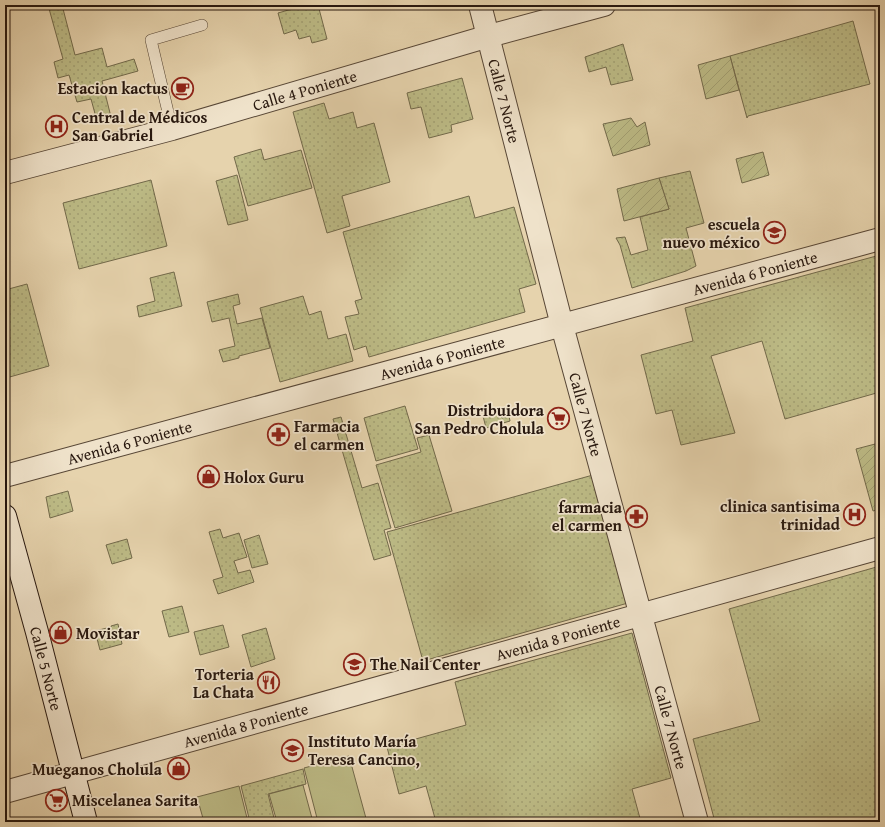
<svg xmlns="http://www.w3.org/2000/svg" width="885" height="827" font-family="'Gentium Book Plus',serif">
  <defs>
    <pattern id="grass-dots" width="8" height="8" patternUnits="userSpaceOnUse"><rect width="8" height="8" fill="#bcba85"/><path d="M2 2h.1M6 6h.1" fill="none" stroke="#a29f72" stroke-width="1.8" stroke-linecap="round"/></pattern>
    <pattern id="garden-furrows" width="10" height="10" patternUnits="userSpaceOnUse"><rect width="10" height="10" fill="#bcba85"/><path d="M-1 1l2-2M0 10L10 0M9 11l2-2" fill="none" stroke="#a29f72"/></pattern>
  </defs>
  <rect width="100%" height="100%" fill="#e6d3ad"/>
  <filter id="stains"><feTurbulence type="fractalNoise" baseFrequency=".005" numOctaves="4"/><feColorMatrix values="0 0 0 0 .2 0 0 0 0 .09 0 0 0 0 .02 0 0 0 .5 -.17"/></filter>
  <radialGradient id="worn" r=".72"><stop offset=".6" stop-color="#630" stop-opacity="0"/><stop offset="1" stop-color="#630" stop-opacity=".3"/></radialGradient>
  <!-- grass -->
  <path fill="url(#grass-dots)" stroke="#72694a" d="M48 5H62L75 55 102 48 107 67 134 59 138 71 102 81 111 117 97 121 91 99 77 102 69 75 58 78 54 62 63 59Z
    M306 5H318L327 39 312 43 310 36 299 39 296 30 284 34 278 13Z
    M853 21 870 84 748 116 747 118 730 56Z
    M623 44 633 80 611 85 606 67 589 72 585 57Z
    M462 78 473 119 451 125 452 132 429 138 421 107 411 109 407 93Z
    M324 103 329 119 353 112 357 128 374 123 390 182 342 196 350 226 327 233 293 112Z
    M261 149 264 160 301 150 312 188 248 206 234 157Z
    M690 171 704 223 686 228 696 266 686 271 632 288 620 245 616 238 625 237 631 255 648 250 640 217 669 209 659 178Z
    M237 175 248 220 228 225 216 181Z
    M151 180 167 246 79 269 63 203Z
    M469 196 475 218 514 207 536 284 519 289 525 312 369 357 366 346 354 350 345 317 359 314 355 301 362 299 343 232Z
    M880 255V392L785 419 762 341 711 356 735 433 681 445 672 410 656 414 641 355 693 341 685 308Z
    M174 272 182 306 139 317 137 306 155 301 150 278Z
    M27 284 49 366 6 378 5 310 9 308 5 290Z
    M238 294 240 304 233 306 237 324 262 318 270 348 239 356V358L223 362 219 350 235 346 229 318 212 322 207 302Z
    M303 296 309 315 321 311 328 339 346 334 353 361 280 382 260 308Z
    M405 406 418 449 376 461 364 418Z
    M500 412 502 418 509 416 510 421 486 428 483 416Z
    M341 417 362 488 378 483 391 528 384 530 391 555 374 560 333 419Z
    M429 435 452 511 395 528 376 465 421 452 417 438Z
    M593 475 628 603 423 661 387 532Z
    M68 491 73 511 50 518 46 497Z
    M220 529 223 538 239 533 247 557 234 561 238 573 250 570 254 582 218 594 213 580 223 577 209 532Z
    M259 535 268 564 252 568 244 540Z
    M127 539 132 558 112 564 106 545Z
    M880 566V822H715L693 739 760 721 729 609Z
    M182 606 189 632 169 637 162 611Z
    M118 624 122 644 100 650 95 631 111 627V626Z
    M223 625 229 647 200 655 194 632Z
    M266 628 275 659 251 667 242 635Z
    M632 633 671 778 632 789 641 822H436L426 786 399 794 387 747 466 725 455 682Z
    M303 769 306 784 268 794 275 822H250L241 786Z"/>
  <!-- park -->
  <path fill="#bcba85" stroke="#72694a" d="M349 756 367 822H318L304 768Z
    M303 785 313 822H277L269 794Z
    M239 786 248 822H204L197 797Z"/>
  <!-- garden -->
  <path fill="url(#garden-furrows)" stroke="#72694a" d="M730 56 739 90 706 99 698 65Z
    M631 118 637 127 645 122 650 145 613 156 603 124Z
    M763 152 769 175 742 183 736 159Z
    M659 178 669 209 624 221 617 189Z
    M879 443 880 448V509L873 511 856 449Z"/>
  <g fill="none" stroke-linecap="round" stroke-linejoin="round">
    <defs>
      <path id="lane" d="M172 129 151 40 202 25"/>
      <g id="street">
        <path id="s1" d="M480 5 564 333 697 822"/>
        <path id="s2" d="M5 173 172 129 489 36 604 5"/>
        <path id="s3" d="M5 476 880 239"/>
        <path id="s4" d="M5 792 880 548"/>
      </g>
      <g id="secondary">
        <path id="s5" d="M5 516 37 632 86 822"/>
      </g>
    </defs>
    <!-- lane casing -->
    <use href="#lane" stroke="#584736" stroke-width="12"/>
    <!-- street casing -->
    <use href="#street" stroke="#584736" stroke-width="24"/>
    <!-- secondary casing -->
    <use href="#secondary" stroke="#28180f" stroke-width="24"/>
    <!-- lane -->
    <use href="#lane" stroke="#efe2ca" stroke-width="11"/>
    <!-- street -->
    <use href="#street" stroke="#efe2ca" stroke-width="22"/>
    <!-- secondary -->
    <use href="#secondary" stroke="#efe2ca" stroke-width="22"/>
  </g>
  <!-- icons -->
  <defs>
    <symbol id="cafe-ring" viewBox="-11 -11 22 22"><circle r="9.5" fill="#efe2ca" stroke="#8f2418" stroke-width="1.5"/><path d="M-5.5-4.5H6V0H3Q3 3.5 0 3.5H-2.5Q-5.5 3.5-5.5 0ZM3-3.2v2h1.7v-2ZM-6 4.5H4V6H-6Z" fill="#8f2418"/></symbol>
    <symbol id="hospital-ring" viewBox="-11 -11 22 22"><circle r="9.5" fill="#efe2ca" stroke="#8f2418" stroke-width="1.5"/><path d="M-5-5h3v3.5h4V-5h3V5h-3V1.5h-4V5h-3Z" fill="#8f2418"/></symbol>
    <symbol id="school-ring" viewBox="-11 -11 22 22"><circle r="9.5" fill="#efe2ca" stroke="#8f2418" stroke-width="1.5"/><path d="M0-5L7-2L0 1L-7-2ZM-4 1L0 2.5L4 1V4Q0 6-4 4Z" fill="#8f2418"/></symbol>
    <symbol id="supermarket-ring" viewBox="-11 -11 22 22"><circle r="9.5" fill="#efe2ca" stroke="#8f2418" stroke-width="1.5"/><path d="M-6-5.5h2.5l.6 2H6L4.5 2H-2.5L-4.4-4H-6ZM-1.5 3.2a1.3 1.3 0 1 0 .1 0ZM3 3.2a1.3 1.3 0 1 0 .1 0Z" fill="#8f2418"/></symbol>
    <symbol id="pharmacy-ring" viewBox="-11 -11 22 22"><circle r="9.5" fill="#efe2ca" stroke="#8f2418" stroke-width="1.5"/><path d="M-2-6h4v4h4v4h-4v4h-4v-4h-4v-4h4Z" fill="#8f2418"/></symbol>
    <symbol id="shop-ring" viewBox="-11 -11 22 22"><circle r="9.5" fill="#efe2ca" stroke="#8f2418" stroke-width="1.5"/><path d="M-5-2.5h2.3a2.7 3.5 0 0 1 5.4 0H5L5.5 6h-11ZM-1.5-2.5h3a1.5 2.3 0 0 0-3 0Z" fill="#8f2418"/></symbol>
    <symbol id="restaurant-ring" viewBox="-11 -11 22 22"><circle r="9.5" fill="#efe2ca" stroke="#8f2418" stroke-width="1.5"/><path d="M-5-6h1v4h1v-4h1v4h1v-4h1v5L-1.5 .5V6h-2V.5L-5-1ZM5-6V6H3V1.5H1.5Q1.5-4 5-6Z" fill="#8f2418"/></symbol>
  </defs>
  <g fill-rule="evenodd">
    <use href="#cafe-ring" x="170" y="76" width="25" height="25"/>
    <use href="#hospital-ring" x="44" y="114" width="25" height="25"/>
    <use href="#school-ring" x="762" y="220" width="25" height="25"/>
    <use href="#supermarket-ring" x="546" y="406" width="25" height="25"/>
    <use href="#pharmacy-ring" x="266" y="422" width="25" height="25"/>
    <use href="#shop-ring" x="196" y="464" width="25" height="25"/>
    <use href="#hospital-ring" x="842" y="502" width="25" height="25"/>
    <use href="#pharmacy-ring" x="624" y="504" width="25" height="25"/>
    <use href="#shop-ring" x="48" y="620" width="25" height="25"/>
    <use href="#school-ring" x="342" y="652" width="25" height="25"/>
    <use href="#restaurant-ring" x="256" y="670" width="25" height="25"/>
    <use href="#school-ring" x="280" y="738" width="25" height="25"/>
    <use href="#shop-ring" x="166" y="756" width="25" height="25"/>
    <use href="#supermarket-ring" x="44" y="788" width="25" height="25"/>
  </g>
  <g text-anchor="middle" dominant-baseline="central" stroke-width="3.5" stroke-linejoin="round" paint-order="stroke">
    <!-- poi labels -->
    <g font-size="16" font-weight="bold" fill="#28180f" stroke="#efe2ca" text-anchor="end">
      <text x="168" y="88">Estacion kactus</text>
      <text x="72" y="117" text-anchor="start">Central de Médicos<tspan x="72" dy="18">San Gabriel</tspan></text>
      <text x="760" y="224">escuela<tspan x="760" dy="18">nuevo méxico</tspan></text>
      <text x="544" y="410">Distribuidora<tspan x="544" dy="18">San Pedro Cholula</tspan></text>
      <text x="294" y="426" text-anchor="start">Farmacia<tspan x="294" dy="18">el carmen</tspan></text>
      <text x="224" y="477" text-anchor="start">Holox Guru</text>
      <text x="840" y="506">clinica santisima<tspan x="840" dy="18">trinidad</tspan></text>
      <text x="622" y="507">farmacia<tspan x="622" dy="18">el carmen</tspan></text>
      <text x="76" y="633" text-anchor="start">Movistar</text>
      <text x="370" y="664" text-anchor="start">The Nail Center</text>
      <text x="254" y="674">Torteria<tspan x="254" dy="18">La Chata</tspan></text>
      <text x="308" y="741" text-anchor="start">Instituto María<tspan x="308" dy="18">Teresa Cancino,</tspan></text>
      <text x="162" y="769">Mueganos Cholula</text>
      <text x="72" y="800" text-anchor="start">Miscelanea Sarita</text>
    </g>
    <!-- street labels -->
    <g font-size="16" fill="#28180f" stroke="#efe2ca">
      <text stroke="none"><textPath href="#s2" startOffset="311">Calle 4 Poniente</textPath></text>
      <text stroke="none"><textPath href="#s1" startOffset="99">Calle 7 Norte</textPath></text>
      <text stroke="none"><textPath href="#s3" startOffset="777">Avenida 6 Poniente</textPath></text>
      <text stroke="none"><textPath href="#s3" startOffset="453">Avenida 6 Poniente</textPath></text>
      <text stroke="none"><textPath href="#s1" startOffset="423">Calle 7 Norte</textPath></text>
      <text stroke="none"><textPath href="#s3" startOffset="129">Avenida 6 Poniente</textPath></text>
      <text stroke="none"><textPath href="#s4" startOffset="574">Avenida 8 Poniente</textPath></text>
      <text stroke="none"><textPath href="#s5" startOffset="158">Calle 5 Norte</textPath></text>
      <text stroke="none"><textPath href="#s4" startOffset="250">Avenida 8 Poniente</textPath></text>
      <text stroke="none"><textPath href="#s1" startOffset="747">Calle 7 Norte</textPath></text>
    </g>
  </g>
  <!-- margin -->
  <rect width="885" height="827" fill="none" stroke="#e6d3ad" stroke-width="20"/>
  <rect x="6" y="6" width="873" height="815" fill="none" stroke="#28180f" stroke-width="2"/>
  <rect x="10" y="10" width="865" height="807" fill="none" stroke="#28180f"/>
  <rect width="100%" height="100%" filter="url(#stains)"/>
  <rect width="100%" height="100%" fill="url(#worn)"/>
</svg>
